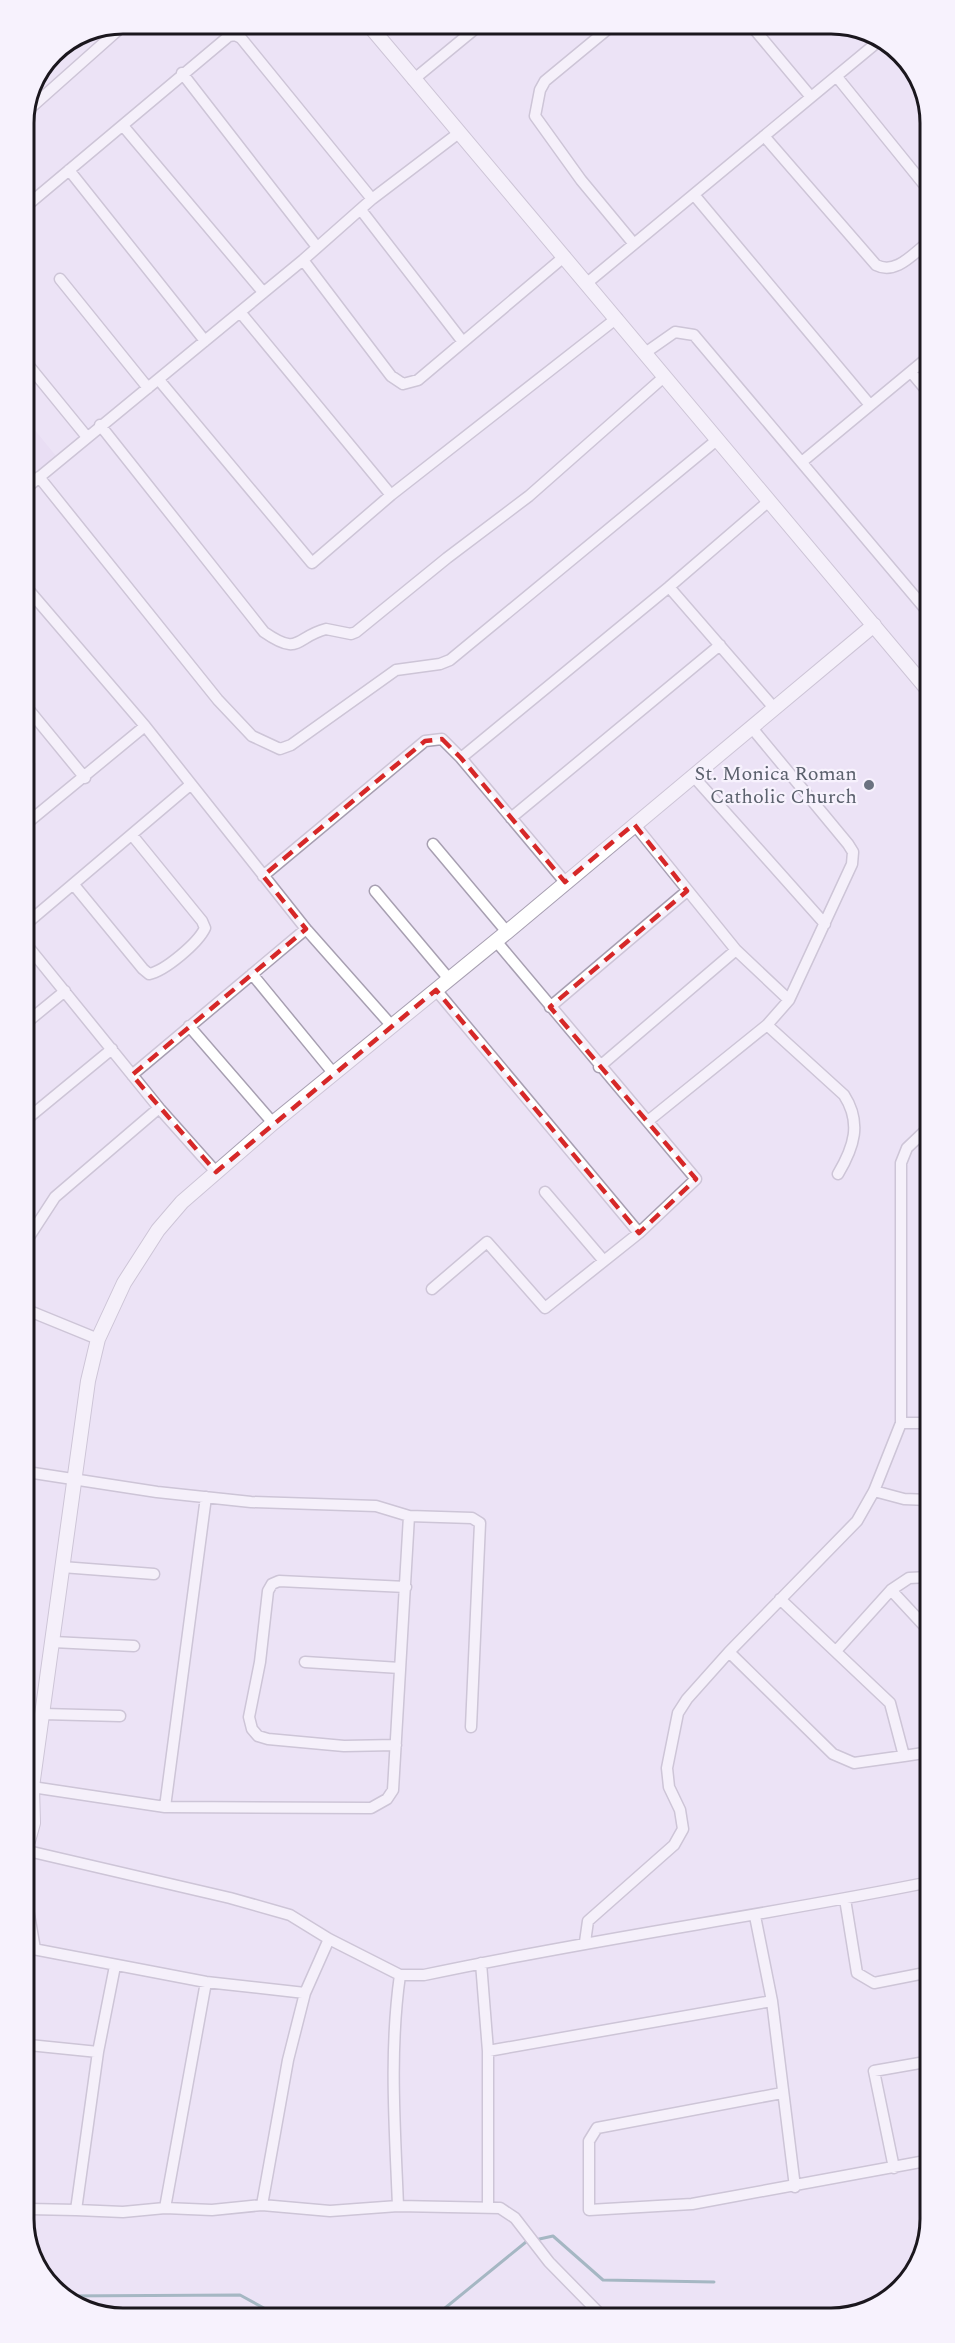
<svg xmlns="http://www.w3.org/2000/svg" width="955" height="2343" font-family="Spectral,serif">
  <rect width="100%" height="100%" fill="#ece3f6"/>
  <!-- built -->
  <path fill="#e4d7f2" d="M25 418 61 462 25 493Z"/>
  <g fill="none" stroke-linecap="round" stroke-linejoin="round">
    <!-- stream -->
    <path stroke="#4f8186" stroke-width="3" d="M61 2296 240 2295 282 2318
      M434 2317 526 2242 553 2236 603 2280 714 2282"/>
    <defs>
      <path id="minor" d="M614 24 545 81 540 90 535 116 581 180 634 244
        M750 24 811 97
        M182 73 317 247
        M837 77 926 187
        M413 80 481 24
        M26 112 125 24
        M124 127 263 292
        M764 136 876 265C895 275 912 255 926 244
        M69 170 205 341
        M695 196 870 405
        M24 208 229 36 235 35 241 38 372 199
        M361 210 463 342
        M303 260 391 376 403 384 418 380 565 256
        M60 279 148 388
        M587 283 880 40
        M240 312 391 495
        M645 353 675 332 694 335 927 611
        M25 361 87 437
        M911 372 927 391
        M159 380 312 563 391 495 617 318
        M100 425 264 632C300 657 295 637 326 629L351 634 356 632 447 558 529 496 665 376
        M803 461 926 359
        M39 477 218 700 252 736 280 749 291 745 396 670 440 664 450 660 718 439
        M25 489 303 260 372 199 460 132
        M25 586 145 726 306 929 391 1025
        M669 587 775 709
        M26 706 85 778
        M461 758 669 587 769 501
        M694 777 825 924
        M511 818 720 645
        M26 824 145 726
        M634 824 736 950 789 1000
        M433 844 507 932
        M263 876 425 741 442 739 461 758 565 882
        M74 885 143 969 149 974C165 971 198 943 205 928L202 921 132 835
        M375 891 449 979
        M26 924 190 785
        M26 944 159 1108 216 1172
        M252 974 334 1074
        M436 990 639 1233 696 1179 496 941
        M550 1007 687 891
        M26 1023 65 991
        M767 1025 844 1095C862 1123 854 1147 838 1174
        M189 1026 273 1123
        M599 1067 736 950
        M132 1075 306 929
        M27 1119 112 1049
        M648 1121 767 1025 789 1000 852 864 853 852 848 844 752 728
        M545 1192 604 1261
        M27 1240 55 1197 159 1108
        M432 1289 487 1242 545 1308 639 1233
        M27 1310 98 1339
        M901 1423H929
        M27 1472 157 1492 251 1502 376 1506 409 1516 393 1790 387 1799 371 1808 165 1807 32 1787
        M874 1491 904 1499 929 1500
        M409 1516 472 1518 480 1523 471 1727
        M62 1567 154 1574
        M891 1590 930 1632
        M53 1642 134 1646
        M836 1651 891 1590 909 1578 929 1577
        M729 1652 833 1754 854 1763 904 1756 890 1703 780 1599
        M305 1662 400 1668
        M43 1714 120 1716
        M28 1722 41 1723
        M396 1745 344 1746 268 1739 258 1736 252 1729 249 1717 260 1662 268 1591 272 1584 279 1581 406 1587
        M904 1756 930 1752
        M165 1807 206 1497
        M28 1851 230 1898 290 1915 329 1939 400 1975H424C592 1939 762 1916 930 1882
        M845 1899 857 1973 874 1983 930 1972
        M28 1909 35 1949
        M755 1916 772 2001 795 2187
        M585 1942 588 1921 674 1845 683 1829 680 1810 669 1787 667 1768 678 1713 687 1699 729 1652 857 1521 874 1491 901 1423V1163L907 1148 928 1128
        M28 1948 206 1982 305 1993 329 1939
        M481 1963 488 2051V2207
        M400 1975C389 2052 395 2129 398 2206L500 2208 515 2218 549 2262 602 2316
        M206 1982 165 2208 212 2210 262 2205
        M305 1993 288 2060 262 2205 330 2211 398 2206
        M29 2045 98 2052 115 1966
        M488 2051 772 2001
        M98 2052 76 2210 123 2212 165 2208
        M782 2093 597 2128 589 2141V2210L692 2204 931 2160
        M894 2168 874 2071 931 2061
        M29 2209 76 2210"/>
      <path id="tertiary" d="M368 24 927 689
        M28 1841 33 1823 32 1787 88 1381 98 1339 124 1283 158 1230 182 1202 273 1123 507 932 874 625"/>
    </defs>
    <!-- minor casing -->
    <use href="#minor" stroke="#a79fb1" stroke-width="13"/>
    <!-- tertiary casing -->
    <use href="#tertiary" stroke="#a79fb1" stroke-width="16"/>
    <!-- minor -->
    <use href="#minor" stroke="#fff" stroke-width="10"/>
    <!-- tertiary -->
    <use href="#tertiary" stroke="#fff" stroke-width="14"/>
  </g>
  <!-- marked area -->
  <path d="M0 0H955V2343H0ZM442 739 461 758 565 882 634 824 687 891 550 1007 696 1179 639 1233 436 990 216 1172 132 1075 306 929 263 876 425 741Z" fill="#ece3f6" fill-opacity=".55" fill-rule="evenodd"/>
  <path fill="none" stroke="#d62828" stroke-width="4.5" stroke-dasharray="12 8" stroke-linejoin="round" d="M442 739 461 758 565 882 634 824 687 891 550 1007 696 1179 639 1233 436 990 216 1172 132 1075 306 929 263 876 425 741Z"/>
  <!-- markers -->
  <circle fill="#6b7280" stroke="#f7f2fd" stroke-width="2" cx="869" cy="785" r="6"/>
  <g text-anchor="middle" dominant-baseline="central" stroke-width="4.5" stroke-linejoin="round" paint-order="stroke">
    <!-- worship labels -->
    <g font-size="20" fill="#5b616d" stroke="#f7f2fd" text-anchor="end">
      <text x="857" y="774">St. Monica Roman<tspan x="857" dy="23">Catholic Church</tspan></text>
    </g>
  </g>
  <!-- crop -->
  <path d="M0 0H955V2343H0ZM123 34H831A89 89 0 0 1 920 123V2219A89 89 0 0 1 831 2308H123A89 89 0 0 1 34 2219V123A89 89 0 0 1 123 34Z" fill="#f7f2fd" fill-rule="evenodd"/>
  <path fill="none" stroke="#1b171e" stroke-width="3" d="M123 34H831A89 89 0 0 1 920 123V2219A89 89 0 0 1 831 2308H123A89 89 0 0 1 34 2219V123A89 89 0 0 1 123 34Z"/>
</svg>
